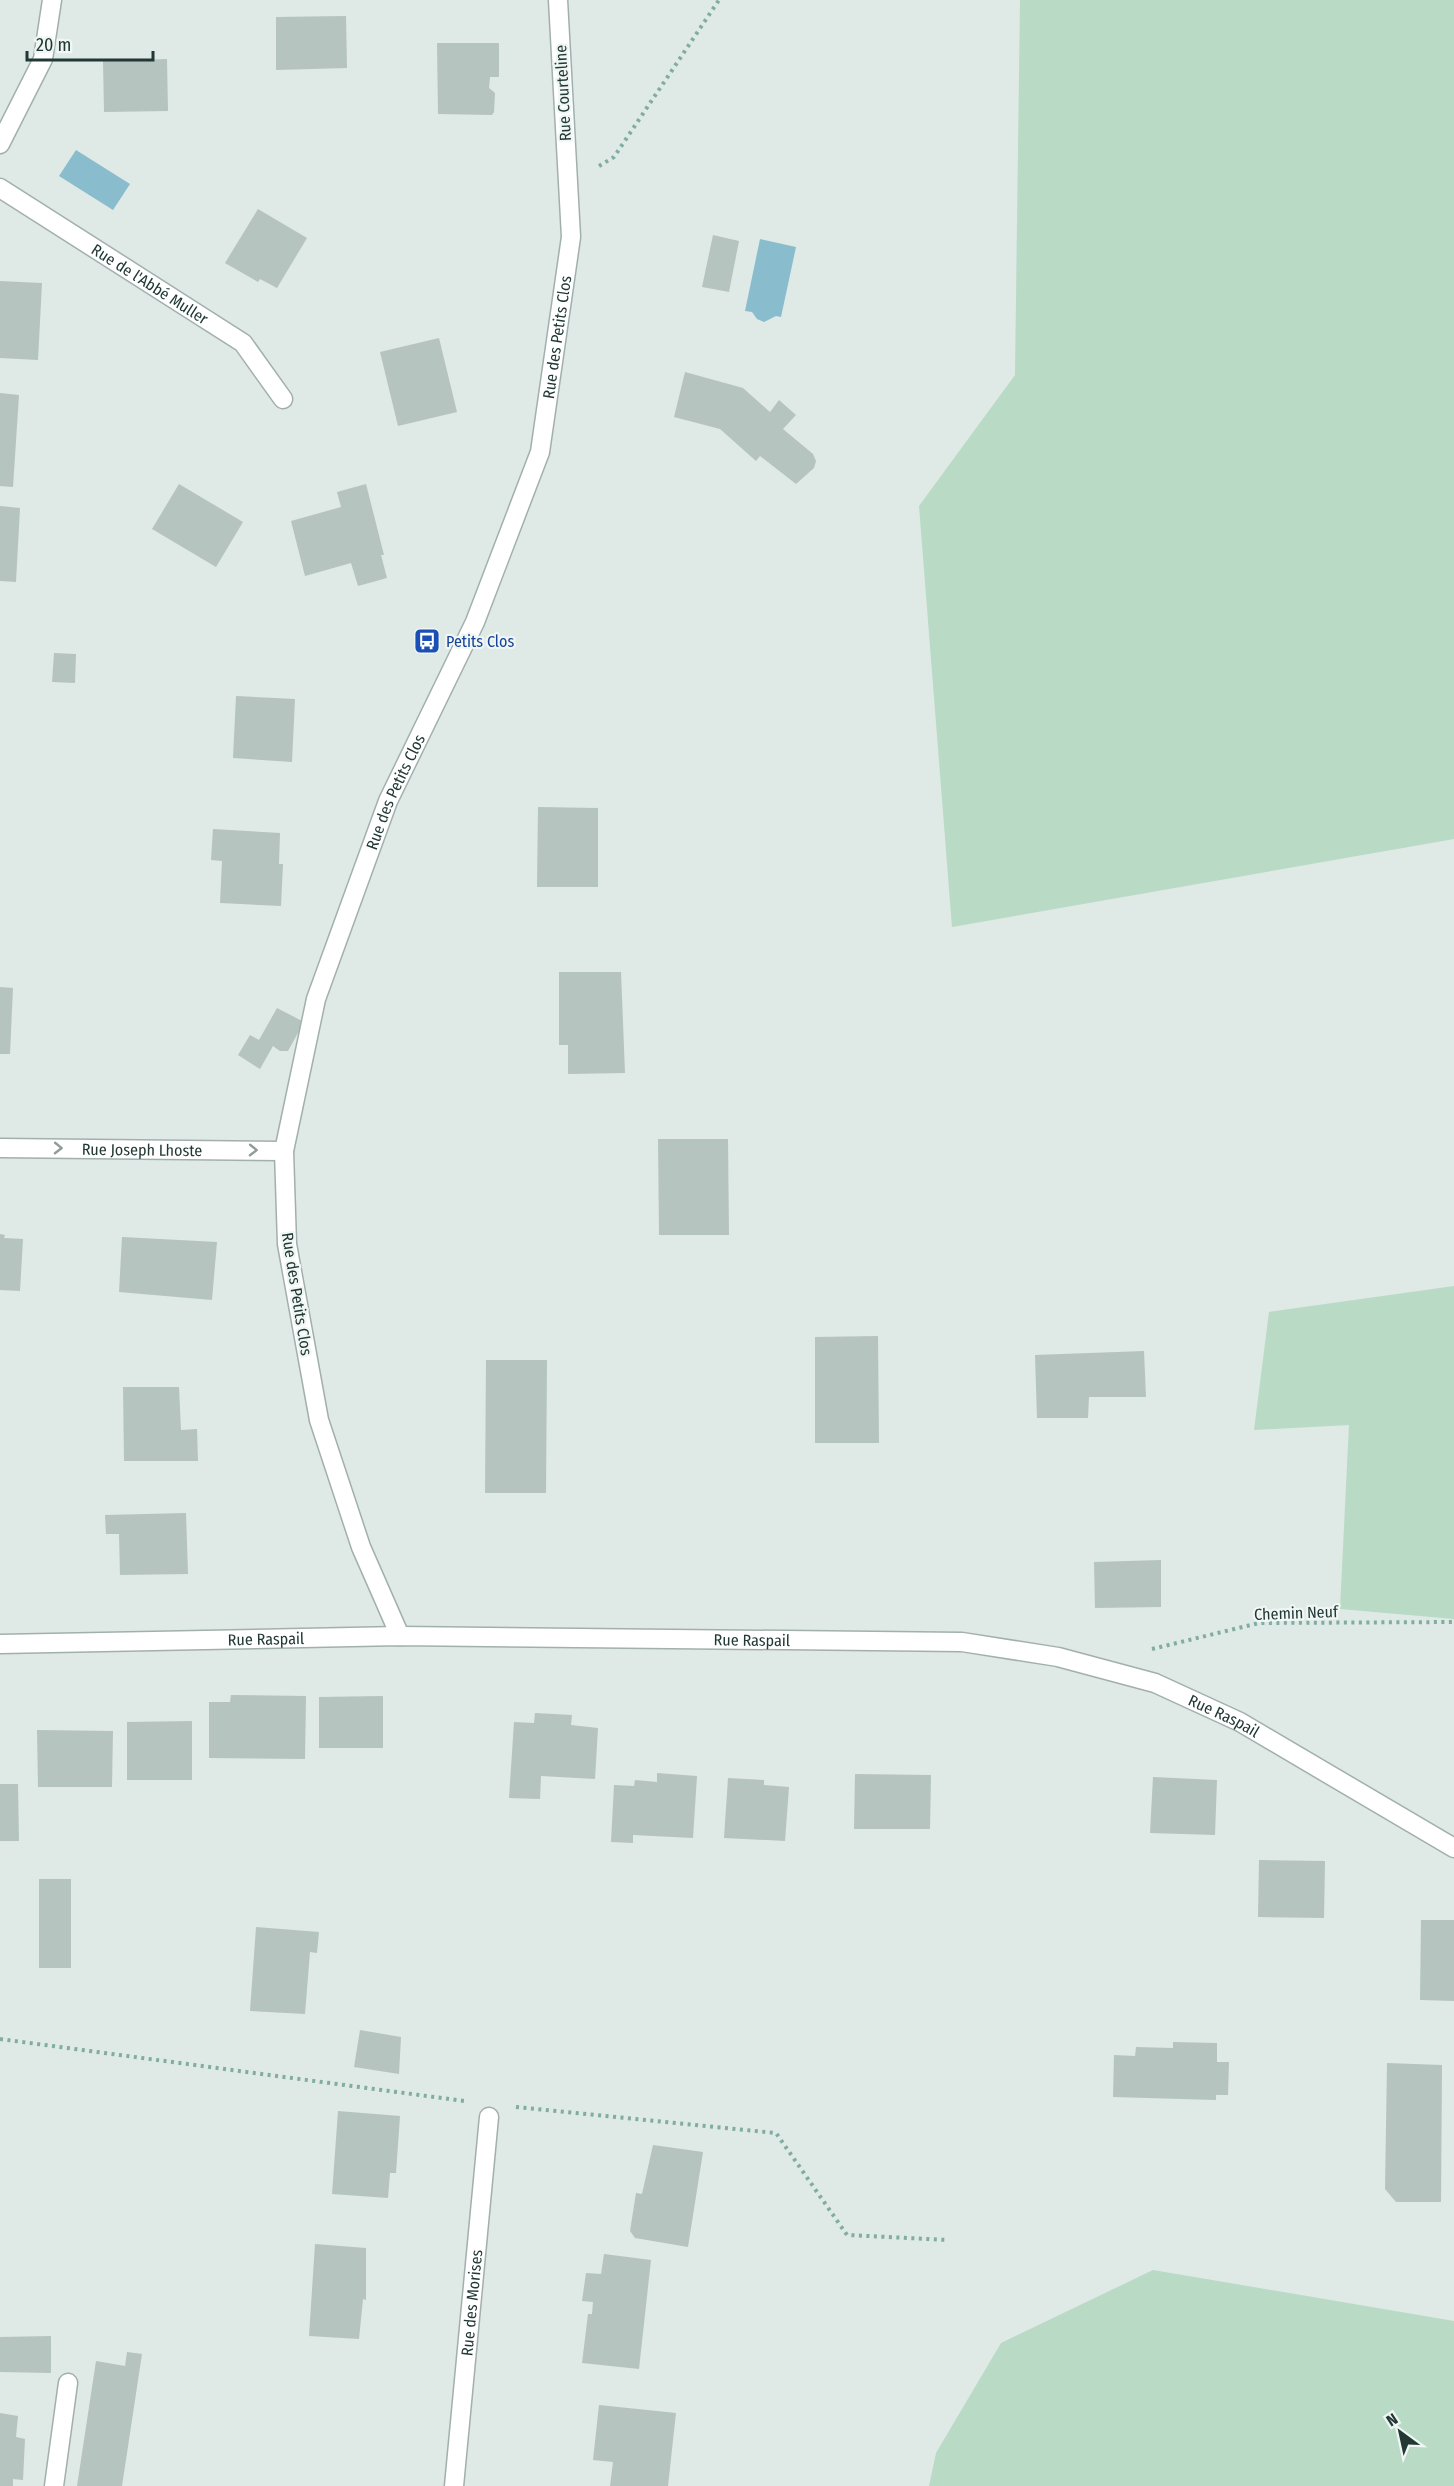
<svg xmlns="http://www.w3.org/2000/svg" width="1454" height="2486" font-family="'Fira Sans Condensed',sans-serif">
  <rect width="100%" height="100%" fill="#dfe9e6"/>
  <!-- green -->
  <path fill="#b9dac5" d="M1020 0H1454V839L952 927 919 506 1015 375Z
    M1454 1286V1619L1340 1609 1349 1425 1254 1430 1269 1312Z
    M1153 2270 1454 2321V2486H929L936 2453 1001 2343Z"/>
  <!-- water -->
  <path fill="#89bccd" d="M76 150 130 184 113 210 59 176Z
    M760 239 796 247 781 317 776 316 764 322 757 319 752 312 745 311Z"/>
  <!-- building -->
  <path fill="#b5c4bf" d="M346 16 347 68 276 70V17Z
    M437 43H499V77H490L489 88 495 93 494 112 492 115 438 114Z
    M167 59 168 111 104 112 103 61Z
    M258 209 307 238 277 288 260 279 258 282 225 263Z
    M713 235 739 241 729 292 702 287Z
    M0 281 42 283 38 360 0 358Z
    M439 338 457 412 398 426 380 352Z
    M685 372 743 388 770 412 779 400 796 415 783 429 813 454 816 461 814 468 796 484 760 456 756 461 720 429 674 417Z
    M0 393 19 395 13 487 0 486Z
    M179 484 243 522 216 567 152 529Z
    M366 484 384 555H381L387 578 358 586 351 563 305 576 291 521 341 507 337 492Z
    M0 506 20 508 16 582 0 581Z
    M54 653 76 654 75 683 52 682Z
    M236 696 295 699 292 762 233 758Z
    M538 807 598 808V887H537Z
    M213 829 280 833 279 864H283L281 906 220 903 222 861 211 860Z
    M559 972H621L625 1073 568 1074V1045H559Z
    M0 987 13 988 10 1054H0Z
    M277 1008 304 1022 288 1051H280L273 1046 260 1069 238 1055 250 1035 259 1040Z
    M658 1139H728L729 1235H659Z
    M0 1234 5 1235 4 1238 23 1239 20 1291 0 1290Z
    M122 1237 217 1242 212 1300 119 1292Z
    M878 1336 879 1443H815V1337Z
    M1144 1351 1146 1397H1089L1088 1418H1037L1035 1355Z
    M486 1360H547L546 1493H485Z
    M123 1387H179L181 1430 197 1429 198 1461H124Z
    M186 1513 188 1574 120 1575 119 1534H106L105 1515Z
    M1161 1560V1607L1095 1608 1094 1562Z
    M231 1695 306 1696 305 1759 209 1758V1702H230Z
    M383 1696V1748H319V1697Z
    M535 1713 572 1715 571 1725 598 1728 595 1779 541 1776 540 1799 509 1798 514 1722 534 1723Z
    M192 1721V1780H127V1722Z
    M37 1730 113 1731 112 1787H38Z
    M657 1773 697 1776 693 1838 633 1835V1843L611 1842 614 1785 634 1786 635 1780 657 1782Z
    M855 1774 931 1775 930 1829H854Z
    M1153 1777 1217 1780 1215 1835 1150 1833Z
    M728 1778 764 1780V1785L789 1787 785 1841 724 1838Z
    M0 1784H18L19 1841H0Z
    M1259 1860 1325 1861 1324 1918 1258 1917Z
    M39 1879H71V1968H39Z
    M1421 1920H1454V2001L1420 2000Z
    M256 1927 319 1932 317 1953 310 1952 305 2014 250 2011Z
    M360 2030 401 2037 399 2074 354 2067Z
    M1173 2042 1217 2043V2062H1229L1228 2095H1216V2100L1113 2097 1114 2055 1135 2056 1136 2047 1173 2048Z
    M1387 2063 1442 2065 1441 2202H1396L1385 2189Z
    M338 2111 400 2116 396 2173H390L388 2198 332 2194Z
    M653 2145 703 2152 688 2247 635 2238 630 2231 636 2193 642 2194Z
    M315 2244 366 2248V2300L363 2299 359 2339 309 2336Z
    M604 2254 651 2260 639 2369 582 2363 588 2314H592L593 2302 582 2301 586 2273 601 2274Z
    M51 2336V2373L0 2372V2337Z
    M127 2352 142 2354 122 2486H77L96 2361 125 2366Z
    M599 2405 676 2413 668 2486H610L613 2462 593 2460Z
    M0 2413 18 2416 16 2437 25 2439 23 2480 13 2479V2486H0Z"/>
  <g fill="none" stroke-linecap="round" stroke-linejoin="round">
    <defs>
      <path id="service" d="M54 2486 68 2383"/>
      <g id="minor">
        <path d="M0 144 43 59 52 0"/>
        <path id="s1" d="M0 188 243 343 283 399"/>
        <path id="s2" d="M0 1148 284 1151"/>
        <path id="s3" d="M400 1636 361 1547 319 1420 287 1244 284 1151 316 999 388 801 475 622 540 452 571 237 558 0"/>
        <path id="s4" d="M454 2486 489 2117"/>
      </g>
      <g id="tertiary">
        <path id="s5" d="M0 1644 400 1636 962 1642 1058 1657 1155 1683 1240 1722 1454 1848"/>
      </g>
    </defs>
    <!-- service casing -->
    <use href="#service" stroke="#a2b0ad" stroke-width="21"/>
    <!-- minor casing -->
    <use href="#minor" stroke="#a2b0ad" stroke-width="21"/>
    <!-- tertiary casing -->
    <use href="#tertiary" stroke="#a2b0ad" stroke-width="21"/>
    <!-- path -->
    <path stroke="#81aca2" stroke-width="4" stroke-dasharray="3 4.5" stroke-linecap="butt" d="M599 166 614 157 719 0
      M1152 1649 1259 1623 1454 1622
      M0 2039 464 2101
      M516 2107 776 2133 847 2235 947 2240"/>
    <!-- service -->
    <use href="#service" stroke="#fff" stroke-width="18"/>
    <!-- minor -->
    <use href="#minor" stroke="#fff" stroke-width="18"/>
    <!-- tertiary -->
    <use href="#tertiary" stroke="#fff" stroke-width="18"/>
  </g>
  <!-- one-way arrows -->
  <defs><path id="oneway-chevron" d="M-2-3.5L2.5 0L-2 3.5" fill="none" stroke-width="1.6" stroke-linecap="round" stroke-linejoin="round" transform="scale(1.5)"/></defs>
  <g stroke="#909c9a">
    <use href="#oneway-chevron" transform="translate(58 1148) rotate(1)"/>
    <use href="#oneway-chevron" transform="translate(253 1150) rotate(1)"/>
  </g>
  <!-- icons -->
  <defs>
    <symbol id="bus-square" viewBox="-11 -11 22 22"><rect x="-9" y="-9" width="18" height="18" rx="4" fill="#1a4fb4" stroke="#eff6f3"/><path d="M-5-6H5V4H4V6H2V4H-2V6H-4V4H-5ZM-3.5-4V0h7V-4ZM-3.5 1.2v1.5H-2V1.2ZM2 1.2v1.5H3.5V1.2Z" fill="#fff"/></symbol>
  </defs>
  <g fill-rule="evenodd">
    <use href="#bus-square" x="412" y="626" width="30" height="30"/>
  </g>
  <g text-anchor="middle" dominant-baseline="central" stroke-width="4.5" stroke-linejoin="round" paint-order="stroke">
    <!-- street labels -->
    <g font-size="16" fill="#213834" stroke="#eff6f3">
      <text transform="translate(563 93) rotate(-93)">Rue Courteline</text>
      <text stroke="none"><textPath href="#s1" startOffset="178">Rue de l'Abbé Muller</textPath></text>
      <text stroke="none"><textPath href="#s3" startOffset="1366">Rue des Petits Clos</textPath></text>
      <text stroke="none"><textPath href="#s3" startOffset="880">Rue des Petits Clos</textPath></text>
      <text stroke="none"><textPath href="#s2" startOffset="142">Rue Joseph Lhoste</textPath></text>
      <text transform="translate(297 1294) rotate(81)">Rue des Petits Clos</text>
      <text transform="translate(1296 1613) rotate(-2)">Chemin Neuf</text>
      <text stroke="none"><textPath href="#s5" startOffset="266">Rue Raspail</textPath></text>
      <text stroke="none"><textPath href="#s5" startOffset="752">Rue Raspail</textPath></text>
      <text stroke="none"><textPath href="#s5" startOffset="1236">Rue Raspail</textPath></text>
      <text stroke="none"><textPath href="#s4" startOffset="184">Rue des Morises</textPath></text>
    </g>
    <!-- transit labels -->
    <g font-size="16" fill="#164399" stroke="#eff6f3" text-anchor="start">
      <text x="446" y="641">Petits Clos</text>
    </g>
  </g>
  <!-- north arrow -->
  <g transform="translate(1400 2432) rotate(327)" stroke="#eff6f3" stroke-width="4.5" paint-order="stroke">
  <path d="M0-4.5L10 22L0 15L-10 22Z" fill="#213834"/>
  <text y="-9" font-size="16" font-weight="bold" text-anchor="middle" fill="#213834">N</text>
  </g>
  <!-- scale -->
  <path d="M27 51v9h126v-9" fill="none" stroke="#213834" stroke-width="3"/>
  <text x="36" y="51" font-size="18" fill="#213834" stroke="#eff6f3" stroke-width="4.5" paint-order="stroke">20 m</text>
</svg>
